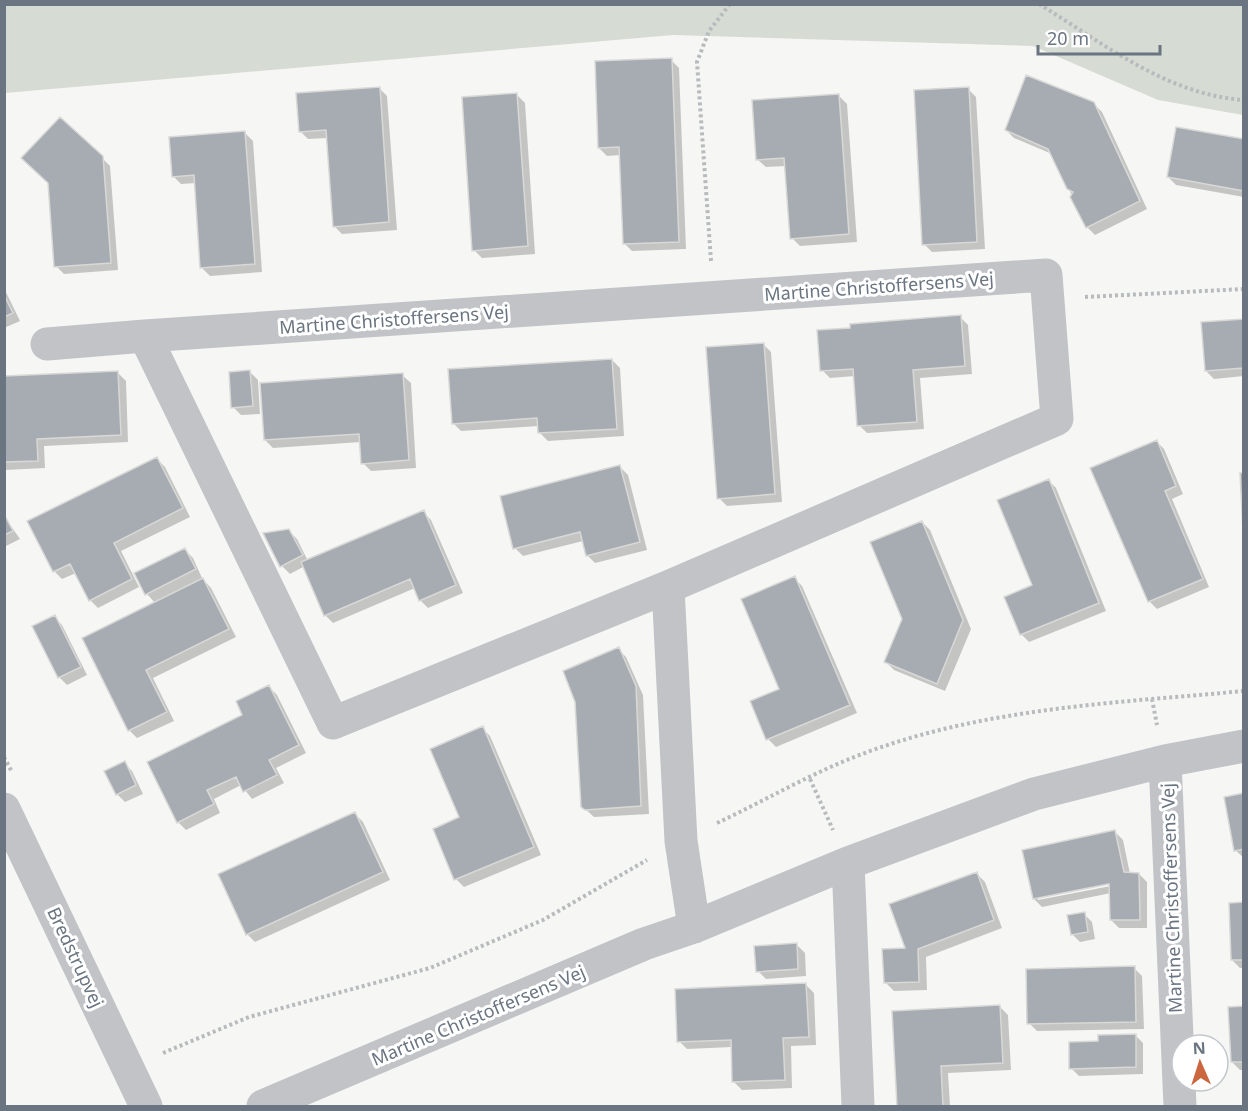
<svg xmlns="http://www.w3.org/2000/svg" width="1248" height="1111" font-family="'Noto Sans',sans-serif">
  <rect width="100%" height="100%" fill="#f6f6f4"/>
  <!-- green -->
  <path fill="#d6dbd4" d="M5 4 1243 5V115L1158 100 1033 46 673 35 5 93Z"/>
  <!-- shadow -->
  <path fill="#0003" fill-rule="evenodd" d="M671 60 679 68 686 249 632 251 624 243 621 155 607 156 599 148Z
    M379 88 387 96 397 230 342 234 334 226 328 138 308 139 300 131Z
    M968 89 976 97 985 249 932 252 924 244Z
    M517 95 525 103 535 254 482 258 474 250Z
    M839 96 847 104 857 242 800 246 792 238 786 166 766 167 757 159Z
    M1093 103 1102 112 1147 209 1095 235 1087 227 1052 154 1014 138 1006 130Z
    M245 133 253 141 262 272 210 276 202 268 196 183 181 184 173 176Z
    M1244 141V197L1176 185 1168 177Z
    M102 158 110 166 118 270 64 274 56 266Z
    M4 288 20 321 4 328Z
    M960 317 968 325 972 374 920 378 924 429 867 433 859 425 855 376 830 378 822 370Z
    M1244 321V376L1214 379 1206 371Z
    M763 344 771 352 782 502 727 506 719 498Z
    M612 360 620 368 624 436 548 441 540 433 539 426 461 431 453 423Z
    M250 372 258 380 260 414 241 415 233 407Z
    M118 373 126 381 128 442 44 446 45 468 5 470 4 378Z
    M402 375 411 383 416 468 371 471 363 463 361 442 273 448 265 440Z
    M1156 441 1164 449 1183 494 1172 499 1209 587 1157 609 1149 601Z
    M157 459 165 467 190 517 121 551 139 587 98 608 90 600 76 573 62 579 54 571Z
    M620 467 628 475 647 550 595 563 587 555 583 541 523 556 515 548Z
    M1048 480 1056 488 1106 611 1029 642 1021 634 1034 586Z
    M423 512 431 520 463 593 428 608 420 600 415 588 333 623 325 615 305 566 290 574 282 566 265 534 289 531 297 539 308 561Z
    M4 516 20 539 4 547Z
    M922 522 930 530 971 629 945 691 894 670 886 662 904 619Z
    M185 550 193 558 202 578 211 588 236 637 153 678 174 721 137 738 129 730 84 639 155 603 147 594 137 574Z
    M794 578 802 586 857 713 776 747 768 739 781 690Z
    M54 617 62 625 87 675 67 685 59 677Z
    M618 649 626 657 643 695 649 814 594 817 583 807 576 701Z
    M269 687 277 695 306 753 276 768 284 783 252 799 241 785 214 799 220 813 186 830 178 822 244 716Z
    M482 728 490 736 541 855 464 887 456 879 461 818Z
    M124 763 132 771 143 794 125 802 117 794Z
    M1244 795V858L1235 850Z
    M355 814 363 822 390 880 255 942 247 934Z
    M1115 832 1123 840 1130 874H1139L1147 882V928H1119L1111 920V893L1042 907 1034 899ZM1116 882V885L1038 900V897Z
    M977 874 985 882 1002 928 926 957 927 990 894 991 886 983 907 950Z
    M1244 904V968H1240L1232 960Z
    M1084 914 1092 922 1095 939 1080 942 1072 934Z
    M796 944 805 953 806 976 766 979 758 971Z
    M1134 968 1142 976 1144 1029 1037 1031 1029 1023Z
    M806 985 814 993 816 1045 791 1046 792 1088 742 1090 734 1082 732 1047 687 1049 679 1041Z
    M1000 1007 1008 1015 1011 1070 948 1073 950 1106H898L893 1012Z
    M1244 1008V1070H1240L1232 1062Z
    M1135 1035 1143 1043V1074L1079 1076 1071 1068Z"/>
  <!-- building -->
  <path fill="#a6acb2" stroke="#d8d8d6" stroke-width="1.5" d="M672 58 679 242 623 244 619 147 598 148 595 61Z
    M1026 75 1094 102 1140 201 1086 228 1070 197 1073 192 1067 189 1048 149 1005 130Z
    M380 87 389 222 333 227 326 130 299 132 296 93Z
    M969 87 977 242 922 245 914 90Z
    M517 93 528 246 472 251 462 97Z
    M839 94 849 234 790 239 784 158 756 160 752 100Z
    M60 117 103 156 111 263 54 267 48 183 21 158Z
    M1176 127 1244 139V191L1167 177Z
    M245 131 255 264 200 268 194 175 172 177 169 137Z
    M4 295 13 313 4 317Z
    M961 315 965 366 913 370 917 422 857 426 853 369 820 371 817 330 850 328V324Z
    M1244 319V368L1205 371 1201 322Z
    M764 343 775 494 717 499 706 347Z
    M612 359 617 429 538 433 537 418 452 424 448 369Z
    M250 370 253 406 231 408 229 372Z
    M118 371 121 435 37 439 38 461 4 462V376Z
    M403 373 409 460 361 464 359 434 264 440 260 383Z
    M1157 440 1176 486 1165 491 1203 579 1148 602 1090 468Z
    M157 457 183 508 114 543 132 579 89 601 70 564 53 572 27 521Z
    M620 465 640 542 586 556 580 532 513 549 500 496Z
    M1240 473H1244V530H1243Z
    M1049 479 1099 603 1020 635 1004 597 1032 585 997 500Z
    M424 510 456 585 419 601 410 579 324 616 301 562Z
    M4 514 13 531 4 535Z
    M922 521 963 620 937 684 884 662 902 619 870 542Z
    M289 529 303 555 280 567 263 533Z
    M185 548 196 569 145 595 134 573Z
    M795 576 850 705 766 740 750 701 779 689 741 599Z
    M203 578 229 629 146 670 167 712 128 731 82 638Z
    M55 615 81 667 58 678 32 626Z
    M619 647 636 686 641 806 585 810 581 807 575 702 563 671Z
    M269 685 299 745 269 760 277 775 243 792 236 777 207 790 214 804 177 823 147 762 242 715 236 701Z
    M483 726 534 847 454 880 433 829 459 817 430 749Z
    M125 761 136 785 116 795 104 771Z
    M1244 793V849L1234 851 1224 797Z
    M355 812 383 872 246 935 218 874Z
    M1115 830 1124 872 1139 873 1140 920H1110L1109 884 1033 899 1022 850Z
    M977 872 994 920 918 949 919 982 884 983 882 949 905 948 889 904Z
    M1244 902V960H1231L1229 903Z
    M1085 912 1088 932 1071 935 1067 915Z
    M797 943 798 969 756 972 754 946Z
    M1135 966 1136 1022 1027 1024 1026 969Z
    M806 983 809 1037 783 1038 785 1080 732 1082 731 1040 677 1042 675 989Z
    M1000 1005 1003 1063 941 1066 943 1106H897L892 1011Z
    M1244 1006V1062H1231L1228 1007Z
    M1136 1034V1067L1069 1069V1042L1098 1041V1035Z"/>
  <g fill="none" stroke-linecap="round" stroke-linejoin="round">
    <!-- path -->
    <path stroke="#b8bbbd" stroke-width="4" stroke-dasharray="3 3" stroke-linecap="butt" d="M1039 4C1103 43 1167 95 1244 100
      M711 261 697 62 709 31 730 4
      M1085 297 1244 289
      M1152 699 1157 725
      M4 757 12 772
      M810 779 833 830
      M717 823C764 801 810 774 857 756 980 708 1114 703 1244 691
      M163 1053 249 1017 430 968 543 920 647 860"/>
    <!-- minor -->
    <path stroke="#c1c3c7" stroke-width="33" d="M47 344 145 336 1046 275 1057 419 668 587 333 723 145 336
      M668 587 681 841 694 927
      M1165 761 1180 1106
      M4 809 146 1106
      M848 863 858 1106
      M263 1106 644 944 694 927 848 863 1034 794 1165 761 1244 746"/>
  </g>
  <g text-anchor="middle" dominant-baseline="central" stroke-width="6" stroke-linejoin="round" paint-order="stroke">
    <!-- street labels -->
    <g font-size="18" fill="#6a7581" stroke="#fff">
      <text transform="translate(879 286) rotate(-4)">Martine Christoffersens Vej</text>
      <text transform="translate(394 319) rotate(-4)">Martine Christoffersens Vej</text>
      <text transform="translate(1171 898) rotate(-92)">Martine Christoffersens Vej</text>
      <text transform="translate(76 957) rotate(65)">Bredstrupvej</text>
      <text transform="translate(478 1015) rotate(-23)">Martine Christoffersens Vej</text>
    </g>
  </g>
  <!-- border -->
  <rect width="1248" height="1111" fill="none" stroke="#6a7581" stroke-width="12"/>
  <!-- north arrow -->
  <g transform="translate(1200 1063) rotate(357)"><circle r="28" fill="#ffffff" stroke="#c3c8cd" stroke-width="1.5"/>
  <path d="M0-4.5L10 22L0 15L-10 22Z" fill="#cc663f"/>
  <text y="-9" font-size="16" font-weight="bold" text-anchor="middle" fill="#6a7581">N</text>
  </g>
  <!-- scale -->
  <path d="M1038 45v9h122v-9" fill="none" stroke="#6a7581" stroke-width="3"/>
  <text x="1047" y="45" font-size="18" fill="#6a7581" stroke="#ffffff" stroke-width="4.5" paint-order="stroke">20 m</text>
</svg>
